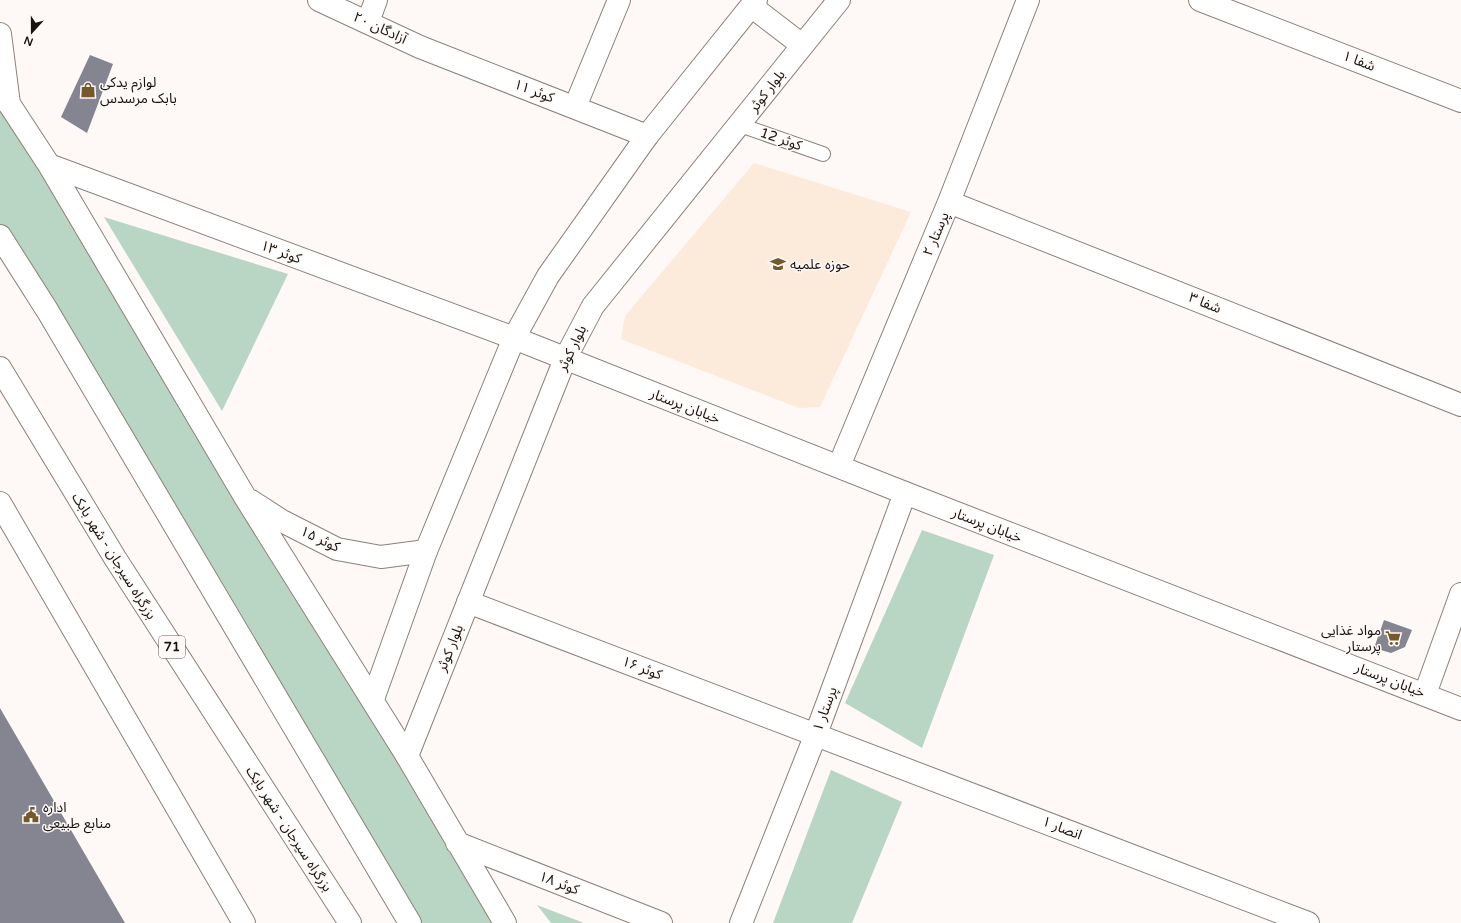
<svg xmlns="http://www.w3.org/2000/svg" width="1461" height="923" font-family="'Varela Round','Noto Sans Arabic',sans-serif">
  <rect width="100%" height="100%" fill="#fef9f6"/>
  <!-- built -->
  <path fill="#fceadb" d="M754 163 911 212 820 407 799 408 621 339 625 316Z"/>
  <!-- green -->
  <path fill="#b9d5c4" d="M0 85 505 923H408L0 234Z
    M104 217 288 274 222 411Z
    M922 530 994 555 922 748 845 703Z
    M831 770 902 802 852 923H773Z
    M537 905 584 923H551Z"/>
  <!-- building -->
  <path fill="#858591" d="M90 55 113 64 87 133 61 117Z
    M1384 620 1412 630 1405 647 1391 653 1374 648Z
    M0 708 125 923H0Z"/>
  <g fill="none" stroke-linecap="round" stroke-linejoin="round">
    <defs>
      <path id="service" d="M740 125 823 154"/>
      <path id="minor" d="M319 0 420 47 647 136
        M1200 0 1461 101
        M368 22 376 0
        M0 34 9 104
        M0 90 49 165 245 497 407 756 505 923
        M575 107 619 0
        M49 165 514 338
        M949 202 1461 405
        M839 466 949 202 1028 0
        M251 501 282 521 337 549 381 557 426 551
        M468 602 1308 923
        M1425 694 1461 594
        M457 843 661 923
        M741 923 816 734 905 493"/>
      <path id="tertiary" d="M751 6 802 45
        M0 236 47 310 410 923
        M514 338 905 493 1461 709
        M373 699 426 551 514 338 548 276 647 136 756 0
        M407 756 565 359 593 306 839 0"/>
      <path id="trunk" d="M0 368 115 558 350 923
        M0 503 244 923"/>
    </defs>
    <!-- service casing -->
    <use href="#service" stroke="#8c8178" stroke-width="16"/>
    <!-- minor casing -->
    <use href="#minor" stroke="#8c8178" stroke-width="24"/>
    <!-- tertiary casing -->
    <use href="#tertiary" stroke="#8c8178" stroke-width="24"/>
    <!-- trunk casing -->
    <use href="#trunk" stroke="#8c8178" stroke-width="24"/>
    <!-- service -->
    <use href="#service" stroke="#fff" stroke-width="14"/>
    <!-- minor -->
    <use href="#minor" stroke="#fff" stroke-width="22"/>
    <!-- tertiary -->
    <use href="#tertiary" stroke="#fff" stroke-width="22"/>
    <!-- trunk -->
    <use href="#trunk" stroke="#fff" stroke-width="22"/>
  </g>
  <!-- icons -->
  <defs>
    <symbol id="shop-bare" viewBox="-9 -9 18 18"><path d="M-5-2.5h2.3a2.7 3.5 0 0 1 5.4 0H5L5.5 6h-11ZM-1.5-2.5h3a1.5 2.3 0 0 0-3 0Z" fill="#74592b" stroke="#fef9f6" stroke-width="2.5" paint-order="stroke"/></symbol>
    <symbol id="university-bare" viewBox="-9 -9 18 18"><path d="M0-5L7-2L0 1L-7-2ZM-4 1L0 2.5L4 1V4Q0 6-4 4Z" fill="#74592b" stroke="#fef9f6" stroke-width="2.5" paint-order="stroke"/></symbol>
    <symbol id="supermarket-bare" viewBox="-9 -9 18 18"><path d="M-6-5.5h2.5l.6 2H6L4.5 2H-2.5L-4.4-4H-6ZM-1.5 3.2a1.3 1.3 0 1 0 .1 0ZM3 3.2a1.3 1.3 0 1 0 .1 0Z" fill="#74592b" stroke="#fef9f6" stroke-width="2.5" paint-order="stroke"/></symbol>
    <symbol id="civic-bare" viewBox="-9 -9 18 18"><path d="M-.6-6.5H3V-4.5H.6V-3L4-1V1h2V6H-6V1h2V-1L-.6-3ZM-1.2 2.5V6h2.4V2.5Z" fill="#74592b" stroke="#fef9f6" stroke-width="2.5" paint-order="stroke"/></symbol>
  </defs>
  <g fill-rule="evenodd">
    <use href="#shop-bare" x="77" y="79" width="22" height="22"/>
    <use href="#university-bare" x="767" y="253" width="22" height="22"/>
    <use href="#supermarket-bare" x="1382" y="627" width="22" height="22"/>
    <use href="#civic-bare" x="20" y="804" width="22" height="22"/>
  </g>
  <g text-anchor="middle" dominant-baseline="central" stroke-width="3" stroke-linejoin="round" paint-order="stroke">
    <!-- shield labels -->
    <rect fill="#fef9f6" stroke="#5c5754" stroke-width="1" x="159" y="636" width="26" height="22" rx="3"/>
    <g font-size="13" font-weight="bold" fill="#16120f">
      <text x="172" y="647">71</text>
    </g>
    <!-- street labels -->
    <g font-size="14" fill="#16120f" stroke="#fef9f6">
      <text transform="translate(380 28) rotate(25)">آزادگان ۲۰</text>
      <text transform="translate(1359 61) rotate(21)">شفا ۱</text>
      <text transform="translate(534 91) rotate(21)">کوثر ۱۱</text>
      <text transform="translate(767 91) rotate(-52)">بلوار کوثر</text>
      <text transform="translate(781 139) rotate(19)">کوثر 12</text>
      <text transform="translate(936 234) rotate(-67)">پرستار ۲</text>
      <text transform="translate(281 252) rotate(20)">کوثر ۱۳</text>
      <text transform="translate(1205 303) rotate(22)">شفا ۳</text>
      <text transform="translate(572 348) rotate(-64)">بلوار کوثر</text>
      <text transform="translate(685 406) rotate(21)">خیابان پرستار</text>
      <text transform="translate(987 525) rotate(21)">خیابان پرستار</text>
      <text transform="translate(320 539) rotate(25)">کوثر ۱۵</text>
      <text transform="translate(114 556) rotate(58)">بزرگراه سیرجان - شهر بابک</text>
      <text transform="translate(450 648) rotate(-68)">بلوار کوثر</text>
      <text transform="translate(642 668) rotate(21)">کوثر ۱۶</text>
      <text transform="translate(1390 680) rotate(21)">خیابان پرستار</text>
      <text transform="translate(825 709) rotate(-70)">پرستار ۱</text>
      <text transform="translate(1062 828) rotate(21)">انصار ۱</text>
      <text transform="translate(289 829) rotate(57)">بزرگراه سیرجان - شهر بابک</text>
      <text transform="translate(559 883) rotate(21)">کوثر ۱۸</text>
    </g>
    <!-- poi labels -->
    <g font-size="14" fill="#16120f" stroke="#fef9f6" text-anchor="start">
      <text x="100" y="82">لوازم یدکی<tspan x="100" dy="16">بابک مرسدس</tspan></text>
      <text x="790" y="264">حوزه علمیه</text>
      <text x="1381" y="630" text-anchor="end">مواد غذایی<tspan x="1381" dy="16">پرستار</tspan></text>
      <text x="43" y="807">اداره<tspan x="43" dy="16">منابع طبیعی</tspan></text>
    </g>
  </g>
  <!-- north arrow -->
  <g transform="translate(32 32) rotate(201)" stroke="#fef9f6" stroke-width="3" paint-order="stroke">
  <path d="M0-3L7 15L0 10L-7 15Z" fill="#16120f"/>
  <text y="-6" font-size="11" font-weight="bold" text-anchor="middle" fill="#16120f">N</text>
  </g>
</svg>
